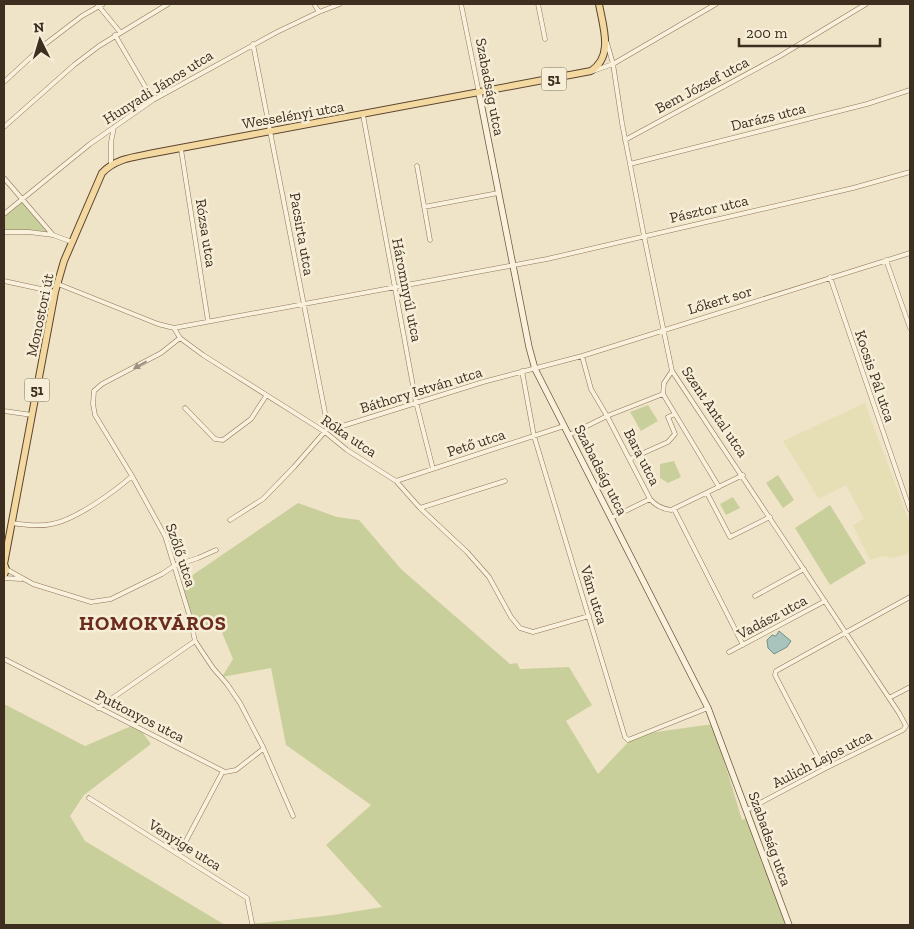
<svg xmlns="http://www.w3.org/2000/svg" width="914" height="929" font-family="'Zilla Slab',serif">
  <rect width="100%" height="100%" fill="#f0e4c8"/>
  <!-- farmland -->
  <path fill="#e6deb5" d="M865 403 910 524V553L894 558 882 556 870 560 853 525 864 519 846 485 819 499 783 441Z"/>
  <!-- green -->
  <path fill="#c9cf9b" d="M22 202 49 233 4 232V215Z
    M648 405 658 421 641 431 630 412Z
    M674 461 681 477 668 483 660 478V464Z
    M778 475 794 500 783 508 766 483Z
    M733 497 740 508 726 515 720 504Z
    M298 503 337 517 359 520 401 569 510 664 517 663 520 669 569 667 592 705 566 721 598 774 635 735 713 724 742 820 746 818 786 925H243L333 915 382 907 326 845 371 805 286 745 271 668 222 677 233 659 218 623 196 631 178 585Z
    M830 505 866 563 830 585 795 528Z
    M4 704 85 746 136 724 151 744 84 795 70 816 85 841 225 925H4Z"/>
  <!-- water -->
  <path fill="#a9c4bc" stroke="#6f938a" d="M779 631 791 641 787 647 774 654 768 648 767 640 772 635 776 636Z"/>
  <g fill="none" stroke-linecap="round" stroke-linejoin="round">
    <defs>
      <path id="street" d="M97 4 120 32
        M314 4 319 12
        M461 4 479 93
        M538 4 545 39
        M115 35 153 100
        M607 43 613 64 622 123 644 236 672 371 899 713 906 726 903 730 824 769 747 810
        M253 44 328 428
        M593 71 613 64 716 4
        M4 82 44 45 82 16 103 4
        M363 115 416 402 433 469
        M4 127 74 65 99 46 168 4
        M625 140 780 56 866 4
        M181 149 208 321
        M630 164 867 104 910 90
        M111 165V142L114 127
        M417 166 430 240
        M4 178 53 235
        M424 207 498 193
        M4 214 90 144 153 100 277 32 319 12 340 4
        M4 232H29L53 235 72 242
        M886 260 910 328
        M830 277 910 510
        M4 281 55 292
        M58 284 158 324 174 328 180 338 203 355 325 432 347 450 396 481 420 508 467 552 489 577 511 617 520 628 533 632 589 616
        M174 328 547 259 853 188 910 172
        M180 338 161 353 102 384 94 391 93 404 95 415 132 476 165 536 189 614 195 641 213 668 227 684 240 703 263 747 293 816
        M582 356 591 389 607 416 650 499C656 506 662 509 671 510L743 475
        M522 371 534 436 625 737 628 740 708 708
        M672 371 664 383 663 394 719 487
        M185 408 215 439 223 440 251 419 266 396
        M4 411 32 415
        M569 435 607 416 663 394
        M630 459 668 442 675 434 668 417 675 414
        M396 481 564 426
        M707 493 730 537 770 517
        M420 508 505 481
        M674 509 743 645
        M611 518 650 499
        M230 520 263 499 294 467 328 428H336L483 382 582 356 910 253
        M12 523C25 525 39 527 52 524 75 520 114 492 132 476
        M6 569 33 584 91 602 111 599 162 574 174 566 198 558 216 550
        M4 578 21 579
        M755 596 804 569
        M729 652 825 601
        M4 659 225 772 236 770 263 749
        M889 698 910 687
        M98 708 195 641
        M824 769 775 675 776 671 910 597
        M89 798 247 898 252 923
        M179 854 223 771"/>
      <path id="secondary" d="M479 93 529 347 535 369 708 708 789 925"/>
      <path id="primary" d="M4 564 55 292 64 261 102 173C116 158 135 157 154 153L591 71C614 56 603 27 599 4
        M4 564 6 569 4 575"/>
    </defs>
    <!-- street casing -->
    <use href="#street" stroke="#8d765c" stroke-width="5"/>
    <!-- secondary casing -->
    <use href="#secondary" stroke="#6f573f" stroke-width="7"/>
    <!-- primary casing -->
    <use href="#primary" stroke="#5b4430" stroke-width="8"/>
    <!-- street -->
    <use href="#street" stroke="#faf1dc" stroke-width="4"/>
    <!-- secondary -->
    <use href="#secondary" stroke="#faf1dc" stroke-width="5.5"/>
    <!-- primary -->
    <use href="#primary" stroke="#f3d9a0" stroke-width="6"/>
  </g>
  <!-- one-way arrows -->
  <defs><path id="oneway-solid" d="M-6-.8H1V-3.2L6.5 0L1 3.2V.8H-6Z" transform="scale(1.25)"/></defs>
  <use fill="#9c907e" href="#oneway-solid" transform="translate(140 365) rotate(151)"/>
  <g text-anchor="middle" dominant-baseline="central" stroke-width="5" stroke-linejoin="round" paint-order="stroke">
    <!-- shield labels -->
    <g fill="#f7eed8" stroke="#756857" stroke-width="1">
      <rect x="541.5" y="67.5" width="25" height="23" rx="4"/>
      <rect x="24.5" y="378.5" width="25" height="23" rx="4"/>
    </g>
    <g font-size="14" font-weight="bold" fill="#3d2e20">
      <text x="554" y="79">51</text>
      <text x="37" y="390">51</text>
    </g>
    <!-- street labels -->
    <g font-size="15" fill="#3d2e20" stroke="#f7eed8">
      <text transform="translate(702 85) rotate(-28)">Bem József utca</text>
      <text transform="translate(158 87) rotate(-32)">Hunyadi János utca</text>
      <text transform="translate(490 87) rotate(79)">Szabadság utca</text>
      <text transform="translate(293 115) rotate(-10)">Wesselényi utca</text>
      <text transform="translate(768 117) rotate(-14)">Darázs utca</text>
      <text transform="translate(709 209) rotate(-13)">Pásztor utca</text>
      <text transform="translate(206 233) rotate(81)">Rózsa utca</text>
      <text transform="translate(302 234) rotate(80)">Pacsirta utca</text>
      <text transform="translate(407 290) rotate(79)">Háromnyúl utca</text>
      <text transform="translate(720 300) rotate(-17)">Lőkert sor</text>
      <text transform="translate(40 315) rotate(-78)">Monostori út</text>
      <text transform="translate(875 376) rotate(71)">Kocsis Pál utca</text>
      <text transform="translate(421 390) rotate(-17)">Báthory István utca</text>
      <text transform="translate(715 412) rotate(56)">Szent Antal utca</text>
      <text transform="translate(349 436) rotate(34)">Róka utca</text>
      <text transform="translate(476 443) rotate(-18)">Pető utca</text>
      <text transform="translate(642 457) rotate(63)">Bara utca</text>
      <text transform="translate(601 470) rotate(63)">Szabadság utca</text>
      <text transform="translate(181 555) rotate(71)">Szőlő utca</text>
      <text transform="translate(594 595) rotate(73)">Vám utca</text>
      <text transform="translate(772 617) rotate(-28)">Vadász utca</text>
      <text transform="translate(140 716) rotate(27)">Puttonyos utca</text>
      <text transform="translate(822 759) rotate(-27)">Aulich Lajos utca</text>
      <text transform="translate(770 839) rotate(70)">Szabadság utca</text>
      <text transform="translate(185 845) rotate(32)">Venyige utca</text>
    </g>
    <!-- district labels -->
    <g font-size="20" font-weight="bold" letter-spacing="1" fill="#6b2e1e" stroke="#f7eed8">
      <text x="153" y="623">HOMOKVÁROS</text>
    </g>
  </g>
  <!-- border -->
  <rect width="914" height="929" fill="none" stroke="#3d2e20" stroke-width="10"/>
  <!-- north arrow -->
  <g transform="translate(40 40) rotate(355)" stroke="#f7eed8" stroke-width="4" paint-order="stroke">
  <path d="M0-4L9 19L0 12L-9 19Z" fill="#3d2e20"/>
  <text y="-8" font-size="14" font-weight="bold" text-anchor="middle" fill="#3d2e20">N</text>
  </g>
  <!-- scale -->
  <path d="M739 38v8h141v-8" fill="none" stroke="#3d2e20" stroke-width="2.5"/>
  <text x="746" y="38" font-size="15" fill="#3d2e20" stroke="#f7eed8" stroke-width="4" paint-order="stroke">200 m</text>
</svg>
